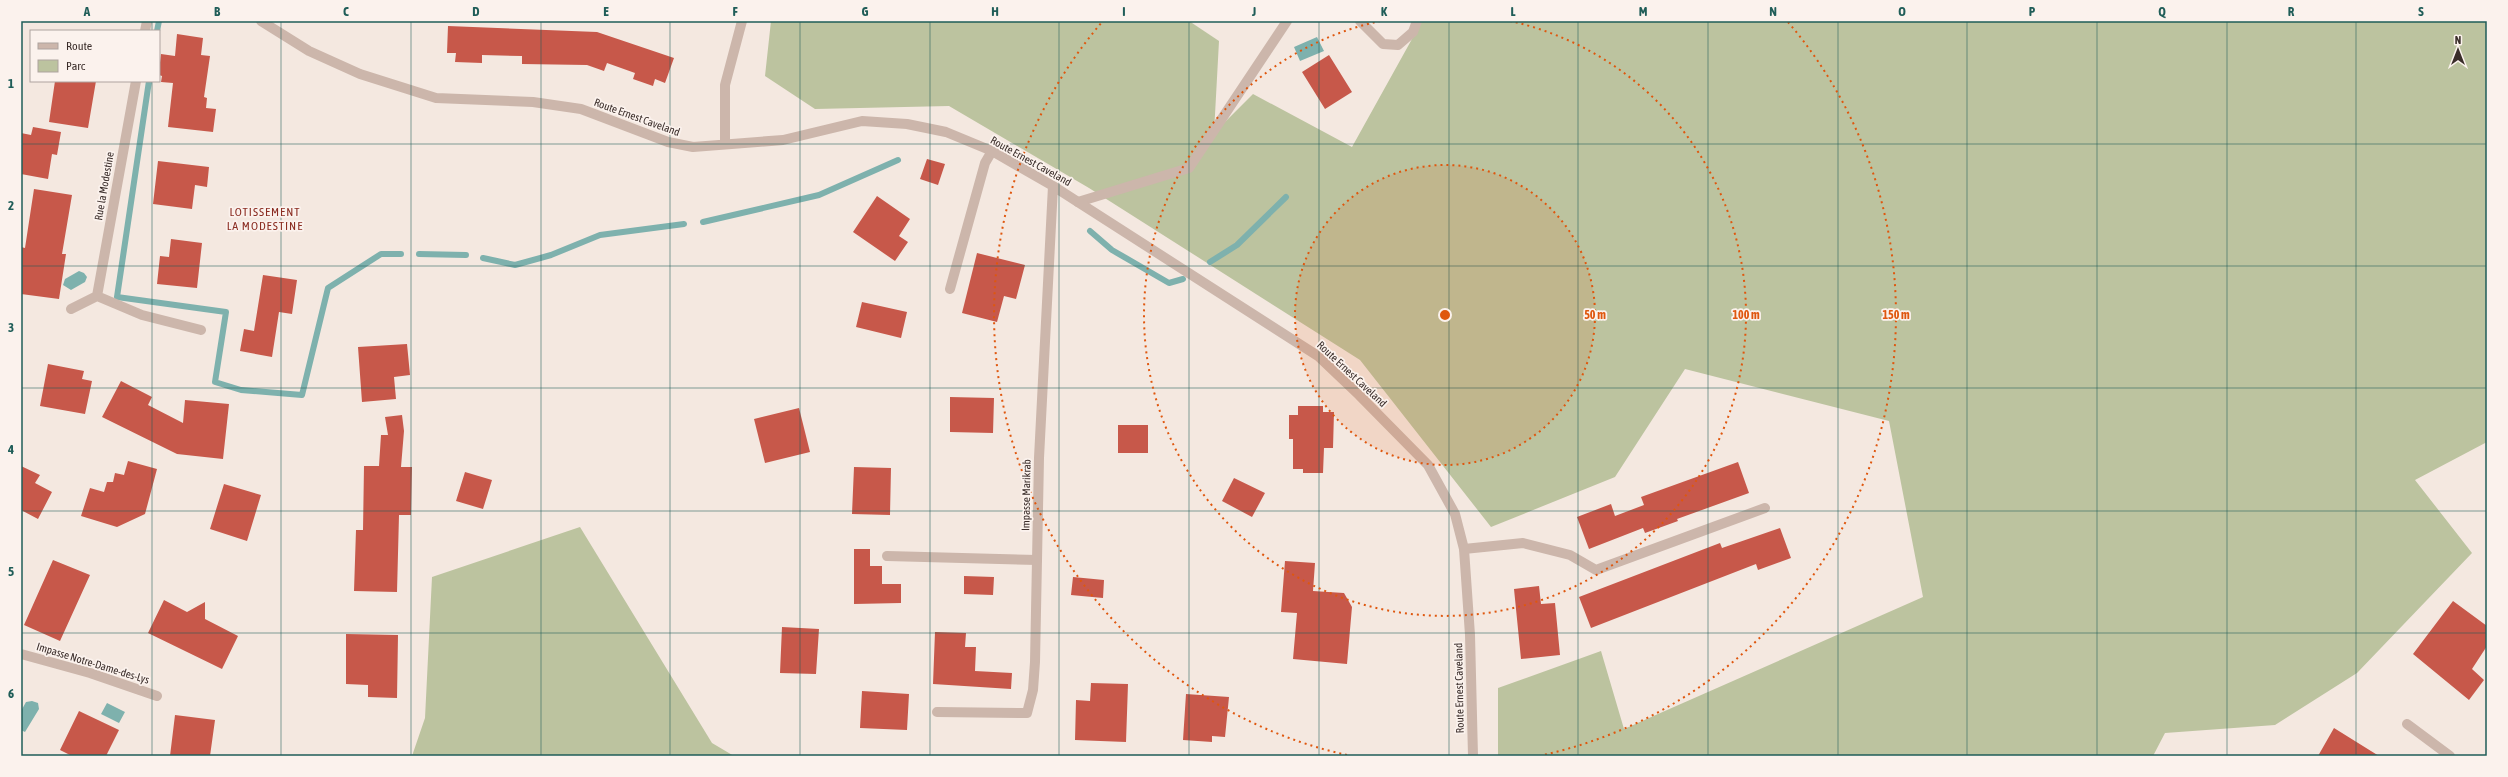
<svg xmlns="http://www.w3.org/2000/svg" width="2508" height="777" font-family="'Asap Condensed',sans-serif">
  <rect width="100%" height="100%" fill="#f4e8e0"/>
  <!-- green -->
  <path fill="#bcc39f" d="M771 21H1189L1219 41 1214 133 1253 94 1352 147 1422 21H2487V442L2415 480 2472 553 2357 673 2275 725 2165 733 2153 756H1498V688L1601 651 1624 729 1923 597 1889 421 1685 369 1615 477 1491 527 1360 360 1089 188 949 106 815 109 765 76Z
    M580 527 712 743 734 756H412L425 718 432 577Z"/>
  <!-- water -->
  <path fill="#7eb1ad" d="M1317 37 1324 51 1300 61 1294 47Z
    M79 271 84 273 87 277 85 282 71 290 63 285 65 279Z
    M32 701 38 703 39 709 25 732 21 730V711L26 702Z
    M107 703 125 712 119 723 101 714Z"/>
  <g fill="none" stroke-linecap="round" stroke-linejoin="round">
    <!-- stream -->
    <path stroke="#7eb1ad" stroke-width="6" d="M157 31 159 21
      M149 81 117 297 226 312 215 382 241 390 302 395 328 288 381 254H401
      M703 222 819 195 898 160
      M1090 231 1112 250 1169 283 1183 279
      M419 254 466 255
      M483 258 515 265 551 255 600 235 684 224
      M1210 262 1237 245 1286 197"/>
  </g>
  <!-- building -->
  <path fill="#c7584a" d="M448 26 597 32 674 58 665 83 655 79 653 86 633 79 635 73 607 63 604 71 587 65 522 64V56L482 55V63L455 62 456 53H447Z
    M177 34 203 38 201 55 210 56 204 97 207 98 206 108 216 109 213 132 168 127 173 83 161 82 162 76 159 75V71L161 54 175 56Z
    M1329 55 1352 92 1325 109 1302 72Z
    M55 81H96L88 128 49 122Z
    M33 127 61 132 57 155 52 154 48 179 21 174V133L31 135Z
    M927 159 945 164 938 185 920 179Z
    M158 161 209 167 207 187 195 185 192 209 153 204Z
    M34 189 72 195 62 254H66L59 299 21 294V247L25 248Z
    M877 196 910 219 899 236 908 242 895 261 853 232Z
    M171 239 202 243 197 288 157 284 160 256 169 257Z
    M977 253 1025 265 1016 299 1004 296 997 322 962 313Z
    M263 275 297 280 292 314 279 312 272 357 240 351 244 329 254 331Z
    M862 302 907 312 901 338 856 327Z
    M407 344 410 375 394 377 396 399 362 402 358 347Z
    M48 364 84 371 82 379 92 381 85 414 40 406Z
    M121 381 152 397 148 405 183 423 185 400 229 404 223 459 177 454 102 417Z
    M950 397 994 398 993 433 950 432Z
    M1298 406H1323V412H1334L1333 448H1324L1323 473H1303V469H1293V439H1289V415H1298Z
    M799 408 810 452 765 463 754 419Z
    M402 415 404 431 401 467H412L411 515H399L397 592 354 591 356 530H363L364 466H379L381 435H388L385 417Z
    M1118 425H1148V453H1118Z
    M128 461 157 469 145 514 117 527 81 516 90 488 104 492 107 482H113L115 473 124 475Z
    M1738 462 1749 493 1677 519 1678 521 1645 533 1643 528 1589 549 1577 517 1611 504 1615 516 1644 505 1641 497Z
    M21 466 40 475 35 483 52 492 38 519 21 510Z
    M854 467 891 468 890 515 852 514Z
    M465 472 492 480 483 509 456 501Z
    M1234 478 1265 493 1252 517 1222 501Z
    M224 484 261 495 247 541 210 529Z
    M1780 528 1791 558 1758 570 1756 564 1591 628 1579 597 1720 543 1722 548Z
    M854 549H870V566H882V584H901V603L854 604Z
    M53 560 90 575 60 641 24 625Z
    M1285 561 1315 563 1313 591 1344 593 1352 607 1347 664 1293 659 1297 613 1281 612Z
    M964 576 994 577 993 595 964 594Z
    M1073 577 1104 580 1103 598 1071 595Z
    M1539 586 1541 604 1555 603 1560 655 1521 659 1514 589Z
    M164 600 187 612 205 602V619L238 636 222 669 148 633Z
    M2453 601 2487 626V646L2472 669 2484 680 2469 700 2413 654Z
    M782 627 819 629 816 674 780 673Z
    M935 632 966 633 965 647H976L975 671 1012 673 1011 689 933 684Z
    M346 634 398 635 397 698 368 697V685L346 684Z
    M1091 683 1128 684 1126 742 1075 740 1076 700 1090 701Z
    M862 691 909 694 907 730 860 728Z
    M1186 694 1229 697 1225 737 1212 736V742L1183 740Z
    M79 711 119 730 106 756H72L60 750Z
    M175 715 215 720 210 756H170Z
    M2334 728 2379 756H2318Z"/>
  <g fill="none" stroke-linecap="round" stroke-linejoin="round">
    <!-- service -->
    <path stroke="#ccb6ab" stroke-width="10" d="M1360 21 1383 44 1398 45 1413 32 1417 21
      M1078 202 1189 168 1287 21
      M950 289 985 163 992 151
      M1464 549 1523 543 1570 555 1596 570 1765 508
      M887 556 1037 560
      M2407 724 2450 756"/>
    <!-- minor -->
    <path stroke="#ccb6ab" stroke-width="10" d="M261 21 309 51 360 74 436 98 533 102 581 109 668 142 693 147 783 140 862 121 907 124 946 132 992 151 1053 186 1318 356 1359 395 1428 465 1455 514 1464 549 1470 635 1473 756
      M145 31 147 21
      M725 143V85L742 21
      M97 296 136 81
      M71 309 97 296 142 315 201 330
      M21 654 90 673 157 696
      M937 712 1027 713 1033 690 1035 662 1039 458 1053 186"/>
  </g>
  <!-- grid -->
  <path fill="none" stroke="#1f5d58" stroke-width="1" stroke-opacity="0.55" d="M152 21V31M281 21V756M411 21V756M541 21V756M670 21V756M800 21V756M930 21V756M1059 21V756M1189 21V756M1319 21V756M1449 21V756M1578 21V756M1708 21V756M1838 21V756M1967 21V756M2097 21V756M2227 21V756M2356 21V756M152 81V756M21 144H2487M21 266H2487M21 388H2487M21 511H2487M21 633H2487"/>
  <!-- distance rings -->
  <circle cx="1445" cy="315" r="150" fill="#df570e" fill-opacity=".12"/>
  <g fill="none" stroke="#df570e" stroke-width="2" stroke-dasharray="2 4">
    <circle cx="1445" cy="315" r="150"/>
    <path d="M1510 21A301 301 0 1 1 1380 21"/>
    <path d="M1347 755A451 451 0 0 1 1102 22M1788 22A451 451 0 0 1 1543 755"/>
  </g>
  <g text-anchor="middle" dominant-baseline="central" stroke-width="3.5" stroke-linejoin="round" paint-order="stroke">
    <!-- street labels -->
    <g font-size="11" fill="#3a2d2a" stroke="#fbf2ed">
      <text transform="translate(637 117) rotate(20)">Route Ernest Caveland</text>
      <text transform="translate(1031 161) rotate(29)">Route Ernest Caveland</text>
      <text transform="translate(104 186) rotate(-80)">Rue la Modestine</text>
      <text transform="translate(1352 374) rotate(43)">Route Ernest Caveland</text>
      <text transform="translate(1026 495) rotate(-89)">Impasse Marikrab</text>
      <text transform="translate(93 663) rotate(17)">Impasse Notre-Dame-des-Lys</text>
      <text transform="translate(1459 688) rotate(-91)">Route Ernest Caveland</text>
    </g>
    <!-- neighbourhood labels -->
    <g font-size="12" letter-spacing="1" fill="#8b2d22" stroke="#fbf2ed">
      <text x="265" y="212">LOTISSEMENT<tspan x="265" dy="14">LA MODESTINE</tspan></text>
    </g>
  </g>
  <circle cx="1445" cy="315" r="6" fill="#df570e" stroke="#fbf2ed" stroke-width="2"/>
  <g font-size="12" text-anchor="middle" font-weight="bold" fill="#df570e" stroke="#fbf2ed" stroke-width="3.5" stroke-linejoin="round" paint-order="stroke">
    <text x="1595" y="319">50 m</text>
    <text x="1746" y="319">100 m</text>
    <text x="1896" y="319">150 m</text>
  </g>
  <!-- border -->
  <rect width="2508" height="777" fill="none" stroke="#fbf2ed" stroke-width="44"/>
  <!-- legend -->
  <rect x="30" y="30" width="130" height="52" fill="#fbf2ed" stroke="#aea39f"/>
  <rect x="38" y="43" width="20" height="6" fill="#ccb6ab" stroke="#aea39f"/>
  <text x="66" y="50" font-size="12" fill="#3a2d2a">Route</text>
  <rect x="38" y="60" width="20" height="12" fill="#bcc39f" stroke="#aea39f"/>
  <text x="66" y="70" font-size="12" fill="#3a2d2a">Parc</text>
  <!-- north arrow -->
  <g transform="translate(2458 50)" stroke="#fbf2ed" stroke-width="3" paint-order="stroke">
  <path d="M0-3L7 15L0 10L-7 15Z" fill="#3a2d2a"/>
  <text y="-6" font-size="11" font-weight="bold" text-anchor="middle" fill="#3a2d2a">N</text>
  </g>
  <rect x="22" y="22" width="2464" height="733" fill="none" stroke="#1f5d58" stroke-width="1.5"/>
  <g font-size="13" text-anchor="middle" font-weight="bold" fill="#1f5d58">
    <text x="87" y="16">A</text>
    <text x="217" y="16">B</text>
    <text x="346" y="16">C</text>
    <text x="476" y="16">D</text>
    <text x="606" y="16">E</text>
    <text x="735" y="16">F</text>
    <text x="865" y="16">G</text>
    <text x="995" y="16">H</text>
    <text x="1124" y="16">I</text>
    <text x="1254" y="16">J</text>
    <text x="1384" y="16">K</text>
    <text x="1513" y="16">L</text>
    <text x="1643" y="16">M</text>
    <text x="1773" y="16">N</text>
    <text x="1902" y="16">O</text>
    <text x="2032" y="16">P</text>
    <text x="2162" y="16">Q</text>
    <text x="2291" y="16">R</text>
    <text x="2421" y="16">S</text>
    <text x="11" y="88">1</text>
    <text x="11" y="210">2</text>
    <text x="11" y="332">3</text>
    <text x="11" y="454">4</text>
    <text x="11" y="576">5</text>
    <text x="11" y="698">6</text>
  </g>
</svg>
